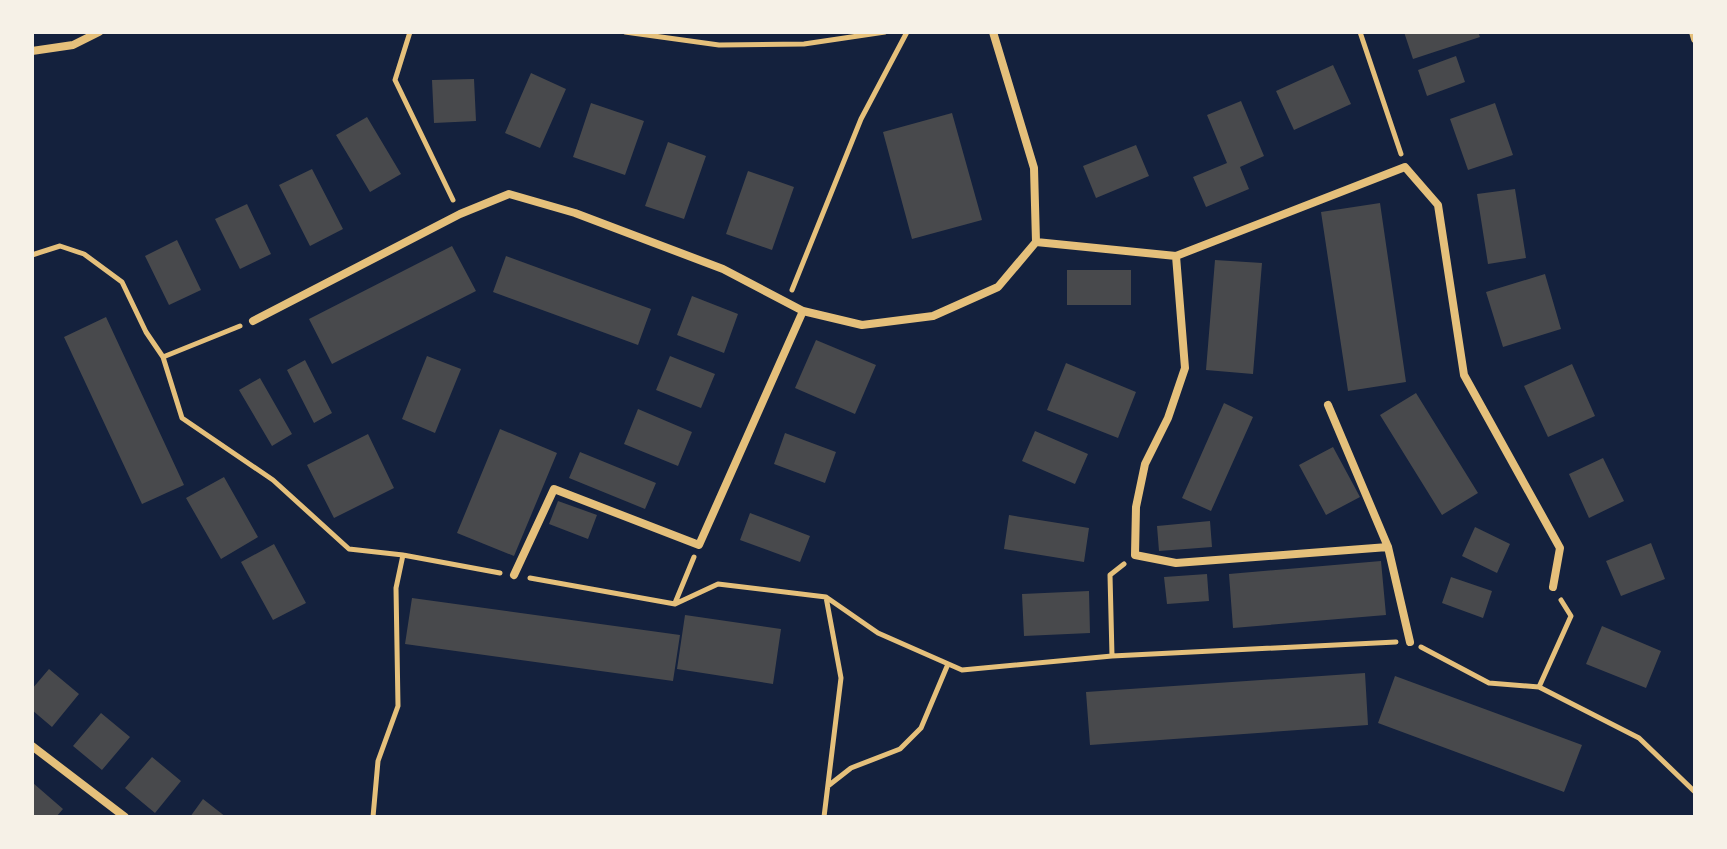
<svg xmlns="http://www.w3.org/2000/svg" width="1727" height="849" font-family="'IBM Plex Sans',sans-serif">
  <rect width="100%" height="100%" fill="#14213d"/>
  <!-- building -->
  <path fill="#48494c" d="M1404 32H1478L1480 37 1413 59Z
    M1456 56 1465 82 1427 96 1418 70Z
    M1333 65 1351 104 1294 130 1276 91Z
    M531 73 566 89 540 148 505 133Z
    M474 79 476 121 434 123 432 80Z
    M1241 101 1264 156 1240 167 1249 189 1206 207 1193 177 1227 163 1207 115Z
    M591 103 644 121 625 175 573 157Z
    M1495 103 1513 155 1468 170 1450 119Z
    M952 113 982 220 912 239 883 132Z
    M367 117 401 174 370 192 336 135Z
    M668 142 706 156 684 219 645 206Z
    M1136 145 1149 176 1096 198 1083 166Z
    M312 169 343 229 310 246 279 185Z
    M748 171 794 187 772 250 726 234Z
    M1515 189 1526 258 1488 264 1477 194Z
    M1380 203 1406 382 1348 391 1321 212Z
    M247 204 271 254 240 269 215 219Z
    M177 240 201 290 169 305 145 256Z
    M452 246 476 291 332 364 309 319Z
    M506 256 651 309 638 345 493 292Z
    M1215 260 1262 263 1253 374 1206 370Z
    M1067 270H1131V305H1067Z
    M1545 274 1561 329 1503 347 1486 292Z
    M692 296 738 314 724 353 677 335Z
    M106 317 184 485 142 504 64 337Z
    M816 340 876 365 855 414 795 388Z
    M427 356 461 369 435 433 402 419Z
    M670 356 715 374 701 408 656 390Z
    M305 360 332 413 314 423 287 370Z
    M1066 363 1136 392 1118 438 1047 410Z
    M1572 364 1595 416 1548 437 1524 386Z
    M260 378 292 434 272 446 239 390Z
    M1416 393 1478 493 1442 515 1380 415Z
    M1224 403 1253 417 1211 511 1182 498Z
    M638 409 692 432 678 466 624 444Z
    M500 429 557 453 514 556 457 533Z
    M1035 431 1088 454 1075 484 1022 461Z
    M785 433 836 452 825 483 774 464Z
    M368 434 394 488 334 518 307 465Z
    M1333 447 1360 497 1326 515 1299 465Z
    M580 452 656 483 645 509 569 478Z
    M1603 458 1624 501 1589 518 1569 474Z
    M224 477 258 537 221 559 186 498Z
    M558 501 597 515 588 539 549 524Z
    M750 513 810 536 800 562 740 540Z
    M1009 515 1089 528 1084 562 1004 549Z
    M1210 521 1212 547 1159 551 1157 526Z
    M1475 527 1510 544 1497 573 1462 556Z
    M1651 543 1665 579 1621 596 1606 561Z
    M274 544 306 603 273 620 241 562Z
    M1381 561 1386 615 1233 628 1229 574Z
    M1207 574 1209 601 1167 604 1164 577Z
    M1451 577 1492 591 1483 618 1442 603Z
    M1089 591 1090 633 1024 636 1022 594Z
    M412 598 680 635 673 681 405 644Z
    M685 615 781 629 773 684 677 669Z
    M1602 626 1661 651 1646 688 1586 664Z
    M49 669 79 694 52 727 32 710V689Z
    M1365 673 1368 725 1090 745 1086 692Z
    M1395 676 1582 745 1564 792 1378 723Z
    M101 713 130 737 102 770 73 746Z
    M152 757 181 781 155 813 125 788Z
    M33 783 63 809 56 817H32Z
    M203 799 226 817H190Z"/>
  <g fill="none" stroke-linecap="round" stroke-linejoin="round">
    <!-- path -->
    <path stroke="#e5c07b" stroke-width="5" d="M410 32 395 80 453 200
      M625 32 719 45 804 44 885 32
      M1360 32 1401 154
      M32 255 60 246 84 254 122 282 146 332 163 357 182 418 273 480 349 549 403 555 500 573
      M792 290 861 119 907 32
      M163 357 240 326
      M530 578 675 604 718 584 826 597 878 633 962 670 1112 656 1396 642
      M1561 600 1571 616 1539 687 1639 738 1695 792
      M675 603 694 557
      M1421 647 1489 683 1539 687
      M1112 656 1110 575 1124 564
      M828 786 851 768 900 749 921 728 948 664
      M373 817 378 761 398 706 396 588 403 555
      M824 817 841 678 826 597"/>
    <!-- minor -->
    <path stroke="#e5c07b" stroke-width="8" d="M1693 32 1695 39
      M32 51 73 45 99 32
      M1036 242 1176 256 1405 167 1438 205 1464 375 1560 548 1553 587
      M1176 256 1185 368 1168 418 1145 464 1136 507 1135 555 1176 563 1388 547
      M253 321 460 214 509 194 575 213 723 269 803 311 862 325 933 316 998 287 1036 242 1034 168 993 32
      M1328 405 1388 547 1410 642
      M514 575 554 489 699 545 803 311
      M32 746 125 817"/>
  </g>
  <!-- border -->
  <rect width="1727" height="849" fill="none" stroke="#f6f1e7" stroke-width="68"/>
</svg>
